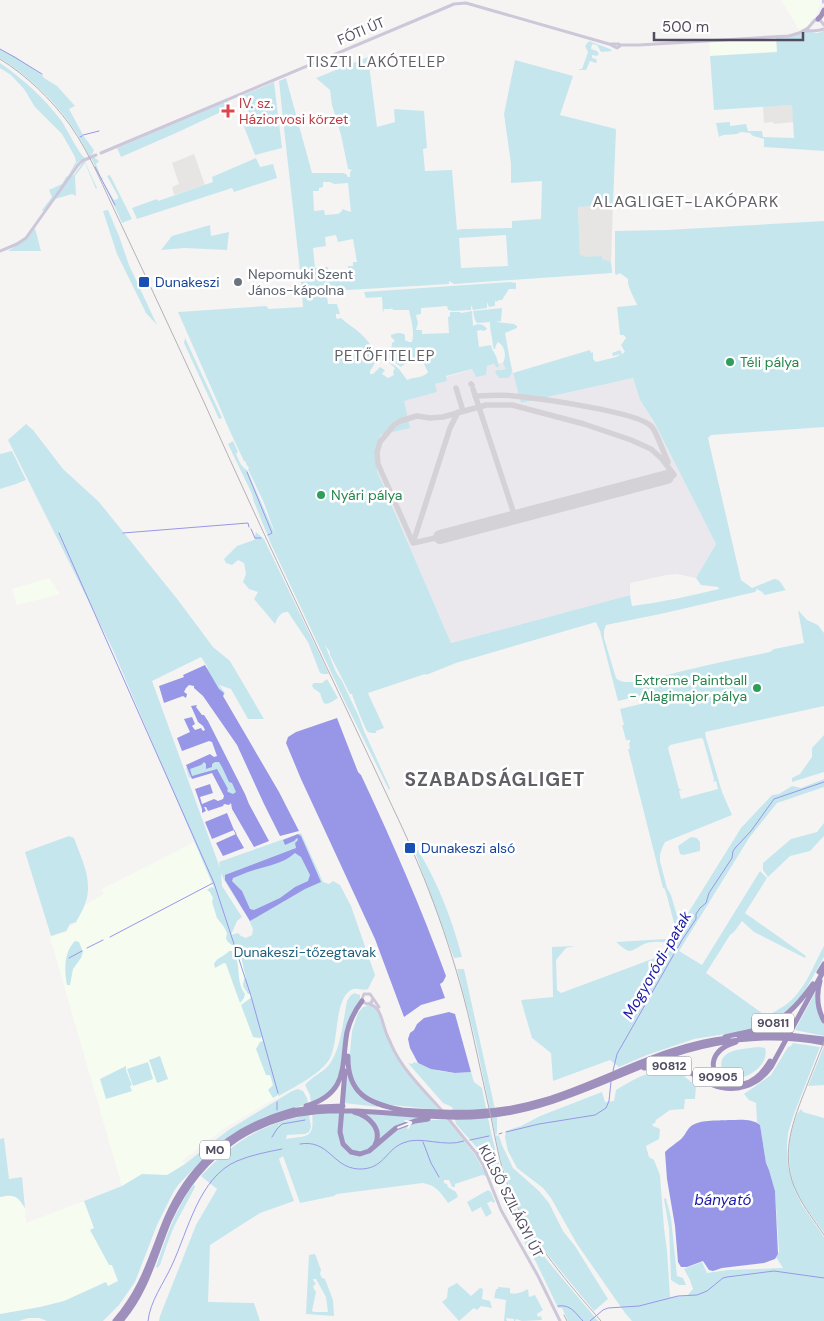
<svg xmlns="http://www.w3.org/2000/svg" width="824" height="1321" font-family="'DM Sans',sans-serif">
  <rect width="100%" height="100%" fill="#f5f4f3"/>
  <!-- commercial -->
  <path fill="#f6fcf0" d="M781 0H821V3L815 17 810 21V25L800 31Z
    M776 36 785 51 710 56 709 40Z
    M49 578 60 594 17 605 12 589Z
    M195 842 212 883 231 936 236 937 279 1096 223 1129 182 1161 185 1164 167 1175 142 1174 122 1186 50 937 67 932 70 927 76 923 85 905 104 894 102 889Z
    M12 1195 19 1199 25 1208 26 1223 84 1201 94 1228 91 1229 111 1264 118 1281 108 1286 105 1282 64 1301 40 1307 0 1314V1197Z"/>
  <!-- education -->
  <path fill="#e6e5e4" d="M792 105 794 122 774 124 773 122 764 123 763 106Z
    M194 154 205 185 174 195 172 187 179 184 172 163Z
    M613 204 611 262 612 273 580 255 578 206Z"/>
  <!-- airport -->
  <path fill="#eae8ed" d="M510 361 521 403 633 378 640 400 653 420 716 544 696 578 677 574 666 575 630 583V595L451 643 377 471 380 435 403 401 436 392 434 384 447 380 446 377 473 369Z"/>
  <!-- green -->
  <path fill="#c6e6ee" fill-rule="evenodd" d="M824 30V151L764 147V139L753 136 750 133 741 132 737 134 723 135 719 137 716 123 730 122V126L746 124 748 131H762L763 137 794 138 792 105 714 110 710 56 777 52 776 37 807 31 817 33 821 32Z
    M589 41 610 49 612 51 601 52 597 45 592 44 591 49 597 51 599 54 597 56 592 55V58L596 59 597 62 596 63 590 61 586 70H579V69H582L588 52 585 46Z
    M0 49 16 57 42 75 44 78 57 86 75 106 69 109 83 135 94 150 92 155 89 156C70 115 38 83 0 58Z
    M368 57 377 127 395 122 394 109 424 111 427 148 423 149 425 171 452 170 457 230 462 229 512 228V221L541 219 542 181 511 183V164L504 114 515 60 573 76 560 115 616 129 613 204 578 207 580 255 585 256V257L602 256V259L611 262 612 273 454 284 449 281V284L314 292 302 291C295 221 286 151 279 81L286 78 312 173H343L346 174 348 177H350V172L352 170 348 169 341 135 332 105 330 90 316 78ZM323 182H330L334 184 348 183 351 212 342 209V211L338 214 325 215 324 210 314 211 313 191H319V188L323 187ZM336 235 338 242 353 239 357 262H353V266H348V271L345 276 333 277 329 273 328 267 315 268 313 248 326 246 325 237ZM506 235 508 266 461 268 459 238Z
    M0 63C23 79 43 97 60 119 67 128 78 153 85 158L78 162 69 176 74 175 83 162 87 161 85 162 97 188 96 189 85 163 75 176 76 196 72 194 55 199 43 211 42 210 52 197 49 190 62 184 66 177 68 176 76 162 75 157 62 134 35 107 24 89 11 75 0 68Z
    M274 82 282 148 255 155 239 114 248 111 241 96Z
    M227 101 229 104 222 108 221 112 176 133 121 157 117 148Z
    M94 157 99 161 96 164 101 177 103 178 102 180 114 200 118 199V196L107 176 110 175 132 219 122 223C113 202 102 181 92 160L91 159Z
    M256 158 260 167 273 164 277 178 234 192 232 188 137 219 132 208 157 199 158 201 213 182 212 177Z
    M108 210 119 236 129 265 157 325 146 313 117 254 103 211Z
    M824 221V427L711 435 708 438 741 580 752 588 774 579C781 579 782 586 786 590L765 595 762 592 757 589 755 592 665 613 606 625 604 631V638L616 678C621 683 628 682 634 682 652 680 669 674 687 670 714 663 742 658 770 652L774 649 804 643 798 610 807 620 818 625 824 633V706L705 732 706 738 722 792 732 815 665 842 662 848 660 855V861L667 888 671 895 680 926 741 828 772 795 779 794 792 786 801 788 824 779V787L777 803 749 838 679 951 702 965 760 871 767 878 745 913 806 956 805 958 754 932 742 921 734 932 730 935 706 973 766 1016C772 1013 778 1010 784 1006 804 993 813 966 824 946V957L802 996 790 1008 773 1020 751 1030 694 1039 647 1055 619 1067 610 1060 553 1081 551 1053 532 1038 521 1000 553 997 552 947 575 946 566 948 556 960 557 990 561 993 663 955 670 944C663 941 649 941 642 945 638 947 634 950 630 951 626 951 620 945 616 942L666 939 671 936 670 932 676 930 665 889 663 888 628 749H630L629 743H630V740H626L622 725H624L620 709 653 701 651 693 618 701 600 631 596 622 456 663 426 675 425 674 368 693 384 728 376 731V733C373 733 370 733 368 732 365 729 353 698 352 694H350L330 655V652L325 645 336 672 342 681 359 717 364 731 390 788 389 790 345 702 271 544 254 502 252 494 228 444 233 441 238 452 236 454C239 460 241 467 247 470L276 536 264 503 248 469 249 468 246 464V462L244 461C236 444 228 428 221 410L178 312 266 306 269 309 303 307 302 294 331 293V296H327L328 304H337L340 314H336V317L337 319 341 318C347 324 355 328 361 334 367 339 370 345 375 350V352L371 349 369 351 372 355 370 356 375 363 370 371V374H373L380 367 385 370 382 374 388 378 394 375 393 372 395 368 385 359H386L399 369 407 380C413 377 424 378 428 372L423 362C416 360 406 362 401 367L387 357C387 352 392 350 392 343L395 341 391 337V335C396 333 400 332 405 335V340L409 342H412C415 330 411 321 409 310H393L392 308 391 309H384L383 313 382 297 366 298 364 292 510 282 516 283V289H509L502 300H499L496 302 495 300V306L489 307 487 302V308L473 310 471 305V310L451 311 450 310H448L447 306 421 308V314L416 315 418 323 416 330H422V334L449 333 448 317 450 316V312H460L461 313 472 311 473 326C477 323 484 324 487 329L484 331 480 330 477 331 479 347 491 345 492 349 496 356 499 366 497 368 494 364 487 366 486 375 476 377 472 369 446 376 447 381 435 384 437 392 404 401 410 428 380 435 377 471 451 643 630 595 632 606C662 602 690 596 719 589L718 587 701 585 696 578 716 544 653 420 640 400 633 378 521 403 513 373 590 350 591 353 593 352V359L596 362 616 357 621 354 613 356 612 353 620 350 622 354 625 352 621 345 626 338 624 335H620L617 307 637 305C634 297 627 287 628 279L620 273 617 275 615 274V231L667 230ZM701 738 703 739 714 779 713 782 716 781 718 789 681 799 679 791 682 790 679 789 668 748 670 745Z
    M210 225 211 236 229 232 227 250 184 248 161 250 172 236Z
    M35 228 41 251H8C20 243 25 240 35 228Z
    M502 308 501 321 496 322 514 324 517 326V328L505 333 512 371 511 375 508 378H499L495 372 497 370H503L506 369 503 363C506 357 506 347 498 342L496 345 495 349H494C492 345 493 342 492 338 491 333 490 328 490 322L477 323 475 320 473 311Z
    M185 338 186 340 222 418 219 419 184 343Z
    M26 424 33 430 63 469 99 502 178 600 213 647 230 661 264 719H248L231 689 219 685 225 693 224 695 218 702 189 677 208 668 201 657 152 681 220 868 219 862 301 833 323 882 329 884 333 881 340 885 351 906 375 975 368 989C363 991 359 988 353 989 333 997 340 1042 329 1060 319 1075 294 1087 279 1096L278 1095 273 1098 268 1090 273 1085 270 1075H266L256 1049 260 1042 263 1041 262 1037 260 1038 253 1037 241 1005 252 997 251 994H248L243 986 244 979 246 978 241 957 237 953 233 946 228 942 226 939 227 933 224 927 217 918 212 902 213 898 210 892 207 890 211 887 214 888 212 883 113 650 8 440ZM221 873 224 880 249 920 253 929 252 935 246 938 241 936 238 933 231 935 237 921 242 917 222 886Z
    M12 451 26 480 16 484 0 489V454Z
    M256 532 264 539 329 674H323L320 673 308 642 288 612C281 611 277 618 275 624L254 599 258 592 249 589 243 582 246 574 244 563 238 560 232 565 226 563 224 559 237 546 254 540Z
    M327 679 338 698C325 706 324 707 320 693L313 688 312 685 314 683H322Z
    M824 735V772L792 782V778L800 774 812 757V748Z
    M222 758 239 793 228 795 216 771 189 778 186 768 206 759Z
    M824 823V836L810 851 790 856 768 877 763 870V863L791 839 817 832Z
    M69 836 74 838C81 858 94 881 85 904 83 910 79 916 76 922L70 924 66 931 51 936 25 852Z
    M691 837 697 838 700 842V851L683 855 680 854 678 846Z
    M418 850C438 883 452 919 462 957L454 958 415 852Z
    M75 941 79 942 83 952 81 958 73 969 70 985H67C64 971 64 951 75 941Z
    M229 951H233C242 966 235 980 245 994L244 998 240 1003 226 964 224 963 215 968 214 964C217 957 224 957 229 951Z
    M457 969H464L497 1118V1134H495L476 1042Z
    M817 989 815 998 819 1016 824 1024V1036L795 1030Z
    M354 993 360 995V1000L353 1014 343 1064 332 1091 311 1103 310 1095 305 1085C311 1077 322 1073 329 1065 341 1049 343 1021 347 1001L350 996Z
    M371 1005 378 1011 388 1040 395 1055 439 1110 383 1104 370 1099 359 1090 353 1080 349 1062 352 1031 358 1013 363 1007Z
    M793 1043 820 1047 794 1114 788 1133 787 1147 788 1166 795 1191 802 1205 824 1237V1321H632L625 1313 577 1244 551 1198 543 1188 517 1168 508 1151 505 1137 506 1131 521 1126 540 1116 602 1092 605 1102 614 1101 616 1090C635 1078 658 1065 680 1074 686 1077 691 1082 696 1086L695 1099H685L684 1109 670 1110 656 1120 655 1123 652 1124 653 1126 660 1129 659 1139 646 1146 649 1157 654 1160 660 1175 664 1228 667 1251 670 1297 687 1296 693 1289 690 1280 684 1269 702 1262 707 1273 728 1270 783 1268 776 1257 779 1252 775 1191 769 1170 766 1163 760 1125 757 1122 756 1103 749 1100 744 1094 771 1075 788 1047 791 1046Z
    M824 1046V1085L808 1086Z
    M759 1047 765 1048C770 1064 748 1080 733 1078 730 1078 727 1076 724 1075 712 1049 742 1049 759 1047Z
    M160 1056 168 1079 157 1083 149 1060Z
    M148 1062 153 1079 133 1086 127 1069Z
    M414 1062 439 1071 455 1073 471 1072 474 1082 482 1088C489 1122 495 1156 507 1189 510 1197 517 1207 516 1214H509L505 1206V1197L501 1185 492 1179 483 1158 486 1150 484 1148 482 1152H477L476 1151 478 1149 456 1124 452 1107 443 1103 408 1063 412 1064Z
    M126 1066V1070L132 1085 130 1086 132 1091 106 1099 100 1079Z
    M346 1067 353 1086 379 1107 344 1103Z
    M298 1089 303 1091 307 1098 308 1104 275 1114 208 1154 179 1184 174 1191 157 1225 135 1282 119 1305 103 1321H47L39 1318H28L19 1321H0V1314L40 1307 64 1301 106 1282 108 1286 118 1281 112 1265H109L90 1230 94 1228 84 1201 122 1186 142 1174 167 1175 185 1164 218 1138 230 1129 292 1091Z
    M801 1109 803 1112 824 1118V1233C815 1219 803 1206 796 1191 788 1171 787 1147 793 1126 795 1120 796 1114 801 1109Z
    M341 1112 343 1147 362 1155 398 1128 426 1120H448L475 1155 487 1176 482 1175 455 1184V1187H452L449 1180H444V1183L447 1184 448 1187 456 1192 458 1197 448 1203C440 1192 437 1186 423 1183L337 1194 334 1196 300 1203 283 1156 279 1159 294 1201 260 1213 210 1245 208 1302 254 1303 260 1321H159L160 1316 196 1225 217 1189 201 1176C232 1142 263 1123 309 1115L311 1127 309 1132 305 1134 287 1135 286 1139C306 1135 315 1140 312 1114Z
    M343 1112 361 1115 376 1129 374 1144 364 1152H353L346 1146 342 1133Z
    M359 1112 423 1117 404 1123 378 1143 377 1129Z
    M495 1135 499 1136 502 1145 513 1168 539 1191 549 1203 563 1231 575 1246 608 1299 594 1311C571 1283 547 1256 528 1226 512 1199 501 1166 495 1135Z
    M4 1138 9 1179 22 1177 25 1208C17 1196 15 1194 0 1197V1139Z
    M194 1184 195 1187C188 1201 180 1214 173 1229 168 1241 164 1253 160 1265L157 1268 156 1267C166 1238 175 1209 194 1184Z
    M488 1190 491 1192 495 1202 493 1203 492 1201 487 1203 492 1213 486 1217 481 1207 472 1212 467 1202Z
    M666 1198 671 1218 677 1276 683 1278 686 1285H679L671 1280 669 1228 664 1199Z
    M520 1226H523L547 1260 598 1321H568L562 1308H558L536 1262 516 1228Z
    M315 1254 321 1270 320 1274 322 1278 325 1279 333 1300 334 1316 306 1314 309 1255ZM313 1279H316L326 1297 328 1312H314L312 1311 316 1292 313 1287 316 1283 314 1282Z
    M457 1283 471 1296 480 1288 483 1289 482 1299 490 1301 492 1308 481 1306 477 1310 474 1308 459 1321 442 1302 447 1298 448 1288Z
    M498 1287 510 1288V1293C516 1295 522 1292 528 1289L529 1297 535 1295 543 1310 537 1314 538 1317 541 1316 542 1320 522 1321 516 1319 515 1321H514V1319L506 1318 507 1321H504L506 1300 494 1298 496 1289H498Z"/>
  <!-- water -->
  <path fill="#9897e7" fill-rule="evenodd" d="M205 665 219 689 224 693 223 696 279 792 299 831 280 836 264 804 237 745 203 696 194 688V686L189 685 186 688 184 692 187 694 186 698 183 696 164 703 159 686 184 677 183 675Z
    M197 705 196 707 202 715H204L208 721 245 794 249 804 269 841 254 847 232 809 231 803 229 805 224 804 223 806 208 811 206 807H204L206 811 202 813V809L195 789 210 784 213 793 200 797 202 804 214 799 218 801 223 799 224 796 212 773 192 779 186 765 210 754 214 757 217 756 212 742 209 741 182 751 177 738 190 732 184 719 192 717 195 724 192 726 195 730 201 728 203 731 205 730 203 726 198 722 191 706ZM204 762 206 764V769L212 767V764L215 762H219L222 767 229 782 232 783 236 792 233 794 228 792 227 790 228 789 217 769 192 776 190 769 201 765Z
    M337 718 358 772 361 775C392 841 421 907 446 976L443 982 440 984 445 998 421 1005 404 1017 375 939 301 779 286 743 288 737 296 732Z
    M227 813 234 830 212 839 205 822Z
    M236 834 244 848 223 856 216 843Z
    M298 834 301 836 321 882 305 889 250 921 225 880V875L296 848 295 843 298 840 297 838 294 841 285 845 283 840ZM295 853 301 857 310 875 308 881 295 887 280 898 254 910 250 909 242 891 232 881 233 878C238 876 243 874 248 872 264 866 282 865 295 853Z
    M449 1012 455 1014 471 1072 455 1073 431 1069 418 1063 410 1048 408 1039 410 1033 414 1030 417 1024 424 1018Z
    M728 1120C739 1120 752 1118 760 1125L766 1163 769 1170 775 1191 778 1254 775 1259 764 1263 722 1268 713 1271 709 1270 703 1261 687 1267H681L678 1262 675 1226 667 1179 665 1152C670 1147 675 1144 680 1140 685 1136 686 1131 690 1127 699 1119 717 1121 728 1120Z"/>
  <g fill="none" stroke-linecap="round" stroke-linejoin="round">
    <!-- stream -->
    <path stroke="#9897e7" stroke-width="1" d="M823 3V0
      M0 49 16 58 42 74
      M83 135 99 131
      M80 137 82 136
      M95 167 115 205
      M247 472 272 533 268 535
      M251 529 255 538H261
      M59 533 214 883 251 996 278 1093
      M123 533 248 523 249 527
      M234 830 236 834
      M110 937 213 883
      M87 948 103 940
      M69 958 82 951
      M613 1071 617 1054 682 940 696 919V914L700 908 706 903 709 893 732 858 733 851 736 847 751 831 774 799 824 782
      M277 1110V1102
      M277 1129 282 1124 305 1120
      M506 1132 539 1124 595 1115 606 1108 609 1101 611 1082
      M499 1134 502 1133
      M272 1137 277 1129
      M470 1140 489 1136
      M423 1142 431 1163 439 1177
      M300 1144C329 1139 332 1167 358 1169 384 1170 385 1150 403 1143 420 1135 444 1148 464 1141
      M558 1306C571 1304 575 1313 583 1321
      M148 1321C150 1301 164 1283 172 1265 188 1231 199 1177 237 1161 251 1155 267 1152 282 1149
      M590 1321 603 1310 608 1308 639 1306 678 1296 697 1295 707 1291 723 1278 727 1277 774 1271 824 1278"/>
    <!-- taxiway -->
    <path stroke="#d4d2d6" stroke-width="5.5" d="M471 384 472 385
      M456 388 463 411
      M473 389 515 517
      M475 396C488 396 501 394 514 396 536 398 641 412 652 427 657 433 664 454 668 462
      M667 477 674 475 673 473
      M440 537 413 543 378 464 377 452 380 442 394 425 400 421 417 416 430 418 443 417 486 405H512L584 424 631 440 651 449 662 459 674 475
      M413 543 450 428 458 412"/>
    <!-- runway -->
    <path stroke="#d4d2d6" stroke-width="14" d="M440 537 667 477"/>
    <!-- secondary -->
    <path stroke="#cdc7d9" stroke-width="3" d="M805 31C813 30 817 32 824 29
      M620 45H639L789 36 799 33 808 28 815 20H820L824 25
      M101 153 440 10 454 4 466 3 609 44 617 48 620 46 619 44H609
      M0 251 17 244 26 238 78 165 82 161 96 155
      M373 999 371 1003 367 1004 363 1002 362 999 364 994H370L379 1007
      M369 1004C381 1007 381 1019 385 1029 386 1034 389 1039 391 1044 402 1070 425 1091 443 1112
      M447 1117 476 1153 483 1165 501 1210 538 1276 560 1321
      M476 1153H481L484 1151"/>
    <!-- highway -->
    <path stroke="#9e8fbd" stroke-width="5" d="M818 19 821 16 824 10
      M819 972 824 964
      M820 981C816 995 817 1008 824 1021
      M739 1036 779 1034 824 1039
      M725 1037C735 1034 746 1033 756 1030 782 1023 798 1005 813 984
      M736 1042C682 1059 737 1117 770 1061
      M348 1056C347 1094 369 1104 402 1110
      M644 1068C657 1066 670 1065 682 1069 693 1073 703 1081 713 1085 735 1094 758 1085 771 1067L824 970
      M345 1071 340 1132 343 1144 351 1152 360 1154 369 1151 396 1128 415 1121 428 1119
      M306 1106C349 1093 341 1066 347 1032 350 1020 355 1010 362 1001
      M399 1110C452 1113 494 1116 545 1100 607 1081 663 1045 728 1038
      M291 1111 319 1107 343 1106
      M354 1112C369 1116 383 1129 375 1145
      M115 1321C141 1291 149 1263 163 1227 181 1179 217 1139 265 1120 274 1116 284 1113 294 1110
      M121 1321C147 1291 154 1257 169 1221 184 1188 207 1159 237 1139 316 1087 398 1124 484 1116 547 1111 602 1081 661 1059 713 1040 769 1032 824 1043"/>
    <!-- tram -->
    <path stroke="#b4b1b8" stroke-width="1" d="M564 1315 567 1321"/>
    <!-- rail -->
    <path stroke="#b4b1b8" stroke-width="1" d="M0 59C27 76 51 99 70 125 91 155 104 189 120 222 148 281 176 341 203 400 267 543 335 684 401 825 433 894 458 966 474 1040 480 1067 486 1095 492 1122 497 1148 502 1174 513 1198 534 1244 568 1283 601 1321
      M824 1042C817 1059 811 1076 804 1093 791 1126 780 1158 797 1193 804 1208 815 1221 824 1235"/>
  </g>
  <!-- one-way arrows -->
  <defs><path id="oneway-shaft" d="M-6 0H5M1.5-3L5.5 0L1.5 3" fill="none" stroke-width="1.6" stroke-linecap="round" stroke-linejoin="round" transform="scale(1.25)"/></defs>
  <use stroke="#f5f4f8" href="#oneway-shaft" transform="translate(405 1125) rotate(-21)"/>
  <!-- markers -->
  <path fill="#e0444e" stroke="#fff" stroke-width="2" d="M225.5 103.5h5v5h5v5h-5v5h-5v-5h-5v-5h5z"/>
  <g fill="#1a4fb4" stroke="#fff" stroke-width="2">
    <rect x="138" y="276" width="12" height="12" rx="2.5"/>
    <rect x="404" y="842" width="12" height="12" rx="2.5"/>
  </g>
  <circle fill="#6b7280" stroke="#fff" stroke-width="2" cx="238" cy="282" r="5"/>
  <g fill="#2e9e5b" stroke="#fff" stroke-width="2">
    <circle cx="730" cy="362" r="5"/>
    <circle cx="321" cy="495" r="5"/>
    <circle cx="757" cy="688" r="5"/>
  </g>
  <g text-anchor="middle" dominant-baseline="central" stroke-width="5" stroke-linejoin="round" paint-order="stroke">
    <!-- shield labels -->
    <g fill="#fff" stroke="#85828f" stroke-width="1">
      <rect x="752" y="1013.5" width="42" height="19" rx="4"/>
      <rect x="646.5" y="1056.5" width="45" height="19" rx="4"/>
      <rect x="693" y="1067.5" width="50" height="19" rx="4"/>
      <rect x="200" y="1140.5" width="30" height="19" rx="4"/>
    </g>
    <g font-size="12" font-weight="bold" fill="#514c5f">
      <text x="773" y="1023">90811</text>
      <text x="669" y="1066">90812</text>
      <text x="718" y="1077">90905</text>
      <text x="215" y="1150">M0</text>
    </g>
    <!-- street labels -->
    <g font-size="14" fill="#514c5f" stroke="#fff">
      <text transform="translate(361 31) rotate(-23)">FÓTI ÚT</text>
      <text transform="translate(511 1201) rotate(63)">KÜLSŐ SZILÁGYI ÚT</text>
    </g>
    <!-- health labels -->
    <g font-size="14" fill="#be3a42" stroke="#fff" text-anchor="start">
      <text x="239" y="103">IV. sz.<tspan x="239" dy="16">Háziorvosi körzet</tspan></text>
    </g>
    <!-- worship labels -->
    <g font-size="14" fill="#5b616d" stroke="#fff" text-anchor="start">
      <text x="248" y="274">Nepomuki Szent<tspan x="248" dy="16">János-kápolna</tspan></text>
    </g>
    <!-- transit labels -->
    <g font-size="14" fill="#164399" stroke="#fff" text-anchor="start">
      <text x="155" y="282">Dunakeszi</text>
      <text x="421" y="848">Dunakeszi alsó</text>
    </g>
    <!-- leisure labels -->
    <g font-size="14" fill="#27864d" stroke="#fff" text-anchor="start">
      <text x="740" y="362">Téli pálya</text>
      <text x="331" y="495">Nyári pálya</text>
      <text x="747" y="680" text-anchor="end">Extreme Paintball<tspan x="747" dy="16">- Alagimajor pálya</tspan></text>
    </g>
    <!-- park labels -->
    <g font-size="14" fill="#1f607e" stroke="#fff">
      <text x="305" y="952">Dunakeszi-tőzegtavak</text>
    </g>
    <!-- neighbourhood labels -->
    <g font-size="15" letter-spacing="1" fill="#626067" stroke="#fff">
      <text x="376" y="62">TISZTI LAKÓTELEP</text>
      <text x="385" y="356">PETŐFITELEP</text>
    </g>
    <!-- water labels -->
    <g font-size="15" font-style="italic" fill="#1a17a7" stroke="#fff">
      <text transform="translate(657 965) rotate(-60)">Mogyoródi-patak</text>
      <text x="723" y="1200">bányató</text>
    </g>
    <!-- quarter labels -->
    <g font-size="16" letter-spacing="1" fill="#626067" stroke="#fff">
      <text x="686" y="201">ALAGLIGET-LAKÓPARK</text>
    </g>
    <!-- district labels -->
    <g font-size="19" font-weight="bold" letter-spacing="1" fill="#626067" stroke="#fff">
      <text x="495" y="779">SZABADSÁGLIGET</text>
    </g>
  </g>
  <!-- scale -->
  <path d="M654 32v8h149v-8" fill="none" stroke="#514c5f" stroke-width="2.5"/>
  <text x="662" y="32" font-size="15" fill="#514c5f" stroke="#ffffff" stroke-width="4" paint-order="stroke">500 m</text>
</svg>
